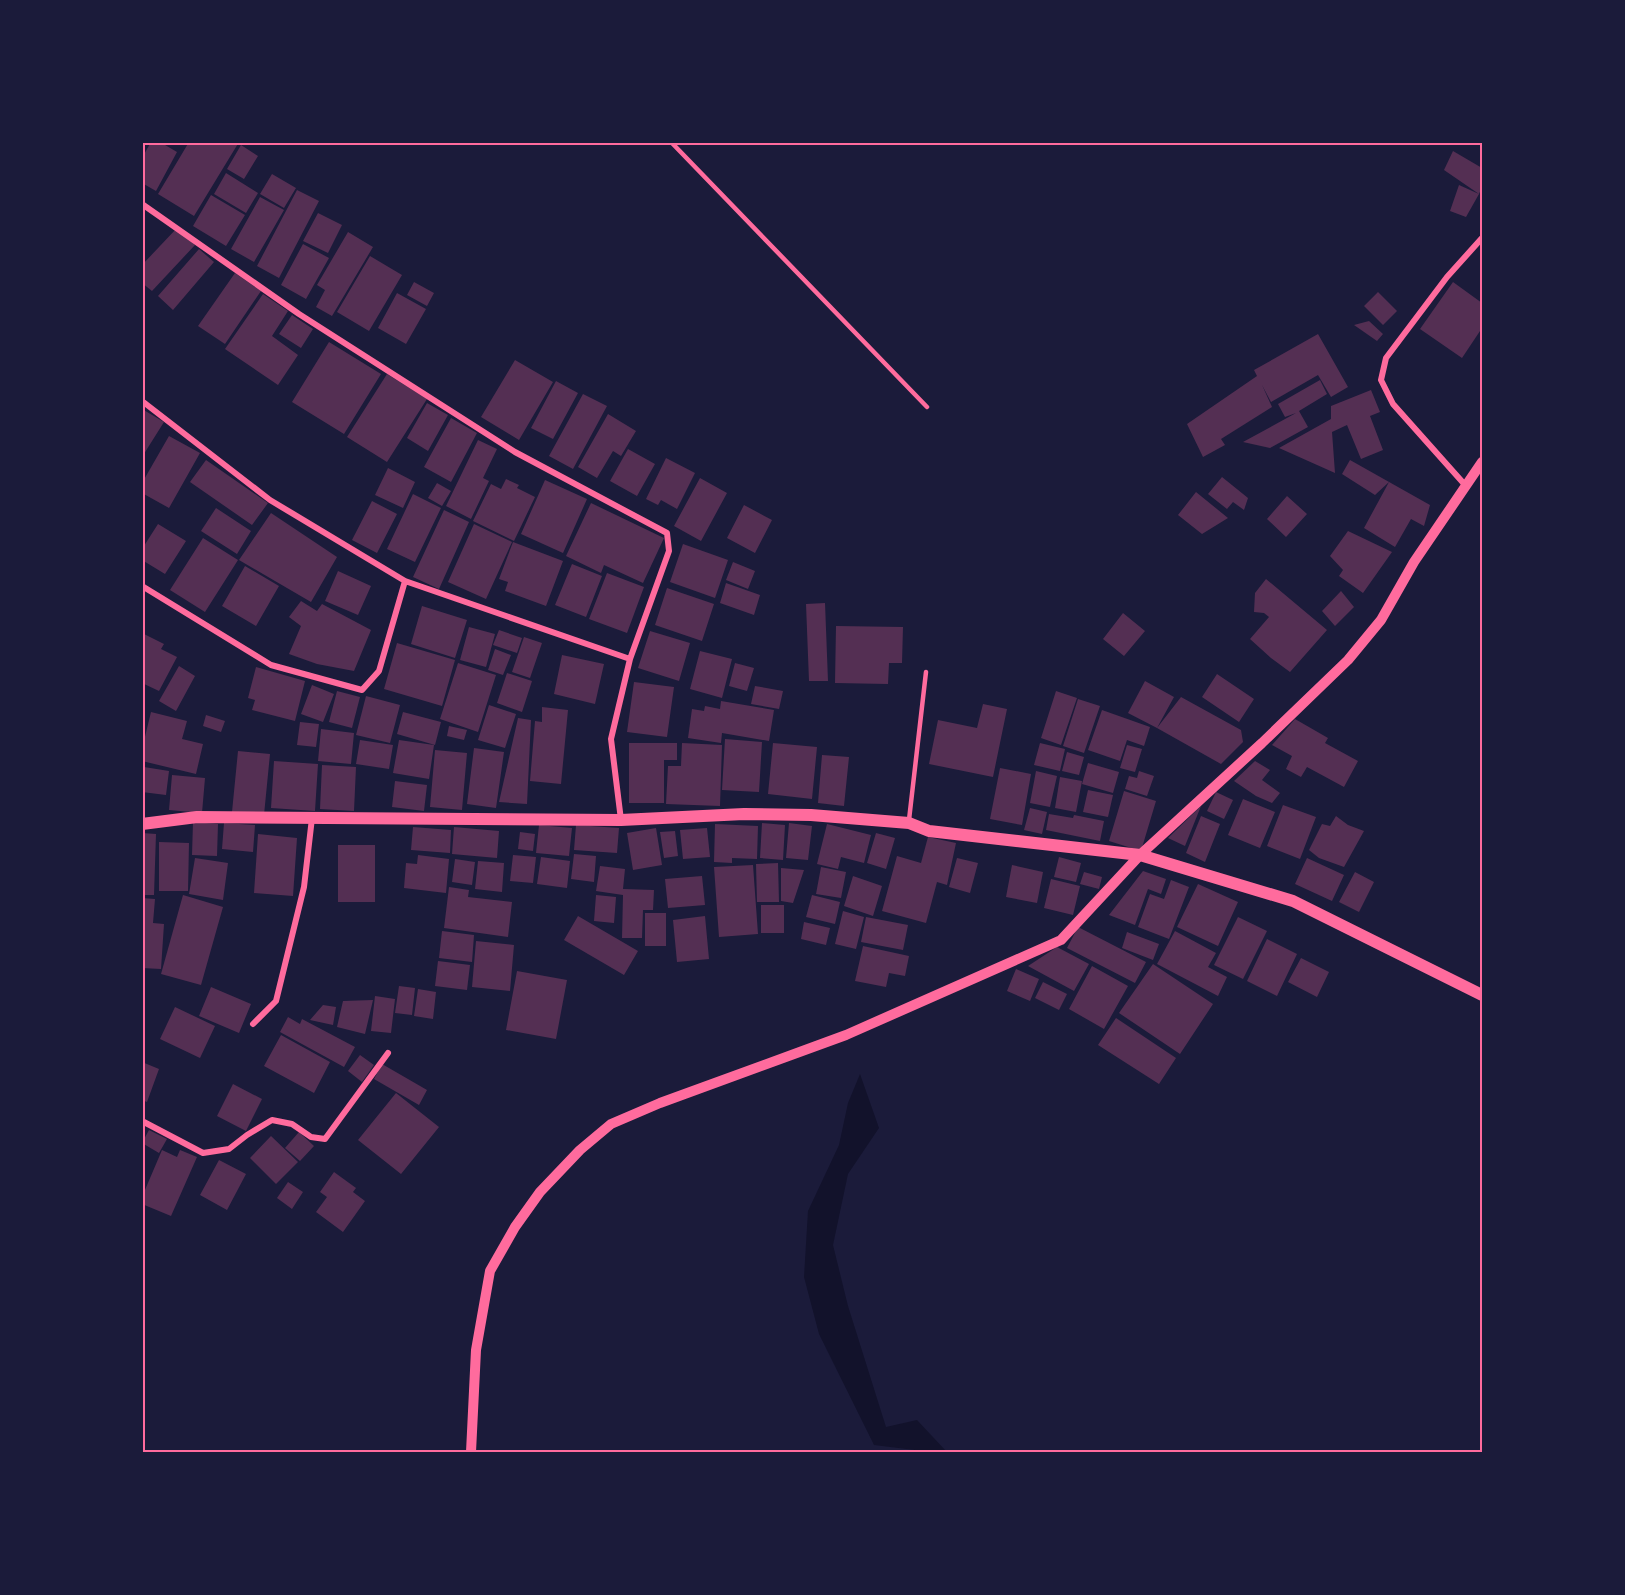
<svg xmlns="http://www.w3.org/2000/svg" width="1625" height="1595" font-family="'Alegreya Sans',sans-serif">
  <rect width="100%" height="100%" fill="#1b1b3a"/>
  <!-- water -->
  <path fill="#12122b" d="M860 1074 879 1128 848 1174 833 1245 848 1306 886 1427 917 1420 947 1452H931L874 1445 819 1334 804 1277 808 1211 839 1145 848 1103Z"/>
  <!-- building -->
  <path fill="#542f53" d="M151 142H160L177 152 156 191 142 183V158Z
    M189 142H239L194 216 158 194Z
    M241 145 258 156 244 179 227 169Z
    M1453 151 1482 168V187L1479 194 1444 170Z
    M226 173 258 193 246 213 214 194Z
    M272 174 296 188 284 208 260 194Z
    M1459 185 1479 194 1466 217 1450 211Z
    M297 190 319 201 279 278 257 266Z
    M211 195 245 215 226 246 193 226Z
    M260 197 284 210 254 262 231 249Z
    M318 213 342 225 328 253 303 241Z
    M177 228 195 245 152 291 142 283V265Z
    M348 232 373 247 332 316 316 307 325 290 317 285Z
    M303 244 329 258 306 299 281 285Z
    M199 249 214 262 173 310 158 296Z
    M370 256 402 275 369 331 337 312Z
    M235 273 261 291 225 344 198 326Z
    M414 282 434 293 427 306 407 295Z
    M1453 282 1482 303V328L1462 358 1420 329Z
    M1378 292 1397 311 1383 325 1364 306Z
    M397 293 426 309 406 344 378 328Z
    M263 294 288 311 272 336 298 355 278 385 225 349Z
    M292 315 313 329 301 348 279 334Z
    M1369 321 1383 334 1377 341 1354 325Z
    M1318 334 1348 387 1331 397 1318 375 1271 402 1262 385 1272 407 1221 439 1225 445 1203 457 1187 424 1257 376 1254 370Z
    M329 342 381 374 344 434 292 402Z
    M515 360 553 382 519 440 481 417Z
    M387 374 427 399 387 462 347 437Z
    M1320 380 1327 394 1299 411 1308 427 1270 448 1243 442 1296 413 1285 417 1278 404Z
    M556 381 578 393 553 439 531 428Z
    M1371 390 1380 412 1370 416 1383 450 1361 459 1347 425 1332 432 1335 473 1279 448 1331 419V406Z
    M583 394 607 406 573 469 549 456Z
    M427 403 448 415 428 451 407 438Z
    M142 409 164 422 142 457Z
    M608 414 636 431 621 456 613 451 597 478 578 467Z
    M451 418 477 433 451 482 424 467Z
    M169 436 200 453 169 508 142 493V483Z
    M478 440 497 449 483 478 489 481 471 519 446 506Z
    M628 449 655 464 637 496 610 481Z
    M666 458 695 473 677 509 661 500 658 505 646 499Z
    M206 460 268 503 252 525 190 482Z
    M1350 460 1430 505 1424 526 1411 519 1395 547 1364 528 1389 482 1375 495 1342 474Z
    M388 468 415 482 403 508 375 495Z
    M1222 477 1248 498 1244 510 1233 502 1227 509 1208 494Z
    M700 478 727 493 701 541 674 526Z
    M506 479 519 485 517 488 535 497 514 541 473 521 491 484 501 489Z
    M545 480 587 499 563 553 521 534Z
    M437 483 451 491 442 506 428 498Z
    M1196 492 1228 518 1202 534 1178 515Z
    M413 494 441 508 415 562 387 549Z
    M1287 496 1307 514 1286 537 1267 519Z
    M372 501 397 514 377 553 352 540Z
    M591 503 664 538 643 583 604 565 601 573 566 556Z
    M744 505 772 520 755 553 727 538Z
    M216 508 251 531 237 554 201 531Z
    M444 510 469 522 439 589 413 577Z
    M271 513 337 557 311 602 239 560Z
    M158 524 186 541 165 574 142 560V549Z
    M474 524 512 542 486 599 448 582Z
    M1348 531 1392 552 1363 593 1339 576 1343 570 1330 556Z
    M203 538 238 560 205 612 170 590Z
    M513 542 563 561 546 606 505 591 508 582 499 579Z
    M683 544 728 560 715 598 670 582Z
    M733 562 755 571 748 589 726 580Z
    M572 564 602 576 586 617 555 605Z
    M245 566 279 586 256 626 222 606Z
    M338 571 371 586 358 615 325 601Z
    M607 573 644 587 627 633 589 619Z
    M1266 579 1327 630 1290 672 1271 658 1250 639 1269 617 1264 613 1254 612 1255 593Z
    M726 583 760 595 754 615 720 603Z
    M667 588 714 604 702 641 655 625Z
    M1341 591 1354 607 1335 626 1322 611Z
    M301 601 317 611 322 604 371 630 354 671 317 664 289 654 301 626 289 617Z
    M825 603 828 681H809L806 604Z
    M422 606 467 620 455 658 411 644Z
    M1123 613 1145 631 1124 656 1103 639Z
    M836 626 903 627 902 663H889L888 684 835 683Z
    M469 627 495 634 486 667 460 660Z
    M499 630 522 638 517 653 493 645Z
    M650 631 690 643 679 681 638 668Z
    M144 634 164 644 161 649 177 657 159 691 142 683V637Z
    M524 637 542 643 530 678 512 672Z
    M397 643 455 660 442 706 384 689Z
    M495 649 511 655 503 675 488 670Z
    M700 651 732 659 722 698 690 689Z
    M562 655 604 664 595 704 554 694Z
    M458 663 496 675 478 732 440 719Z
    M735 663 754 668 747 691 729 686Z
    M179 666 195 676 176 711 159 701Z
    M256 667 305 681 295 721 252 710 255 700 248 698Z
    M507 673 532 681 522 712 497 703Z
    M1217 674 1254 699 1239 722 1202 697Z
    M1145 681 1174 697 1157 728 1128 713Z
    M634 682 674 687 667 737 627 732Z
    M312 685 334 694 323 722 301 714Z
    M755 686 783 691 779 709 751 704Z
    M337 691 360 697 352 728 329 722Z
    M1056 691 1077 698 1061 745 1041 738Z
    M366 696 400 705 390 743 356 735Z
    M1181 697 1241 730 1243 742 1221 764 1157 728Z
    M1078 699 1100 706 1084 753 1063 746Z
    M721 701 774 710 769 741 722 733 721 743 688 738 692 709 704 711 705 706 720 709Z
    M983 704 1007 709 993 777 929 764 938 720 977 728Z
    M489 705 516 714 505 748 478 740Z
    M542 707 568 710 561 784 530 781 535 721 542 722Z
    M1102 710 1150 727 1144 746 1127 740 1120 761 1088 750Z
    M151 712 187 721 182 739 203 744 196 774 142 761V749Z
    M403 712 441 722 435 745 397 734Z
    M206 715 225 721 221 732 203 726Z
    M518 718 531 720 527 804 499 802Z
    M1295 719 1328 738 1325 743 1358 761 1344 787 1307 767 1301 777 1286 769 1292 756 1272 745Z
    M300 722 319 724 316 747 297 745Z
    M449 726 467 730 464 740 447 736Z
    M321 729 354 733 351 764 318 761Z
    M725 739 762 742 759 792 722 790Z
    M360 740 393 745 389 769 356 764Z
    M399 740 434 745 429 779 393 773Z
    M629 743H677V760H664V803H629Z
    M682 743 722 745 720 806 666 804 668 766H681Z
    M773 743 817 747 812 799 768 794Z
    M1040 743 1065 749 1060 771 1034 765Z
    M1127 745 1142 749 1135 772 1120 768Z
    M474 748 504 752 496 808 467 804Z
    M435 750 467 753 462 810 430 807Z
    M238 751 270 754 264 815 232 812Z
    M1067 752 1084 757 1079 775 1062 771Z
    M822 755 849 757 844 806 818 803Z
    M274 761 318 764 315 811 271 808Z
    M1255 761 1270 770 1262 780 1280 793 1272 803 1256 796 1234 781Z
    M1088 763 1119 772 1113 793 1082 784Z
    M322 765 356 767 354 811 320 809Z
    M144 767 169 771 166 795 142 792Z
    M1000 768 1031 774 1022 825 990 819Z
    M1036 771 1057 776 1050 807 1030 803Z
    M1139 771 1154 776 1147 796 1125 789 1129 776 1137 778Z
    M172 775 205 778 202 813 169 810Z
    M1060 777 1082 781 1076 812 1055 808Z
    M395 781 427 785 424 811 392 807Z
    M1088 790 1113 795 1108 817 1083 812Z
    M1124 791 1156 801 1141 851 1109 841Z
    M1216 792 1233 800 1224 819 1207 811Z
    M1243 799 1275 812 1260 848 1228 835Z
    M1283 805 1316 817 1300 859 1267 846Z
    M1201 806 1185 846 1168 838Z
    M1030 808 1047 812 1042 834 1024 830Z
    M1049 814 1073 818 1074 815 1104 821 1100 841 1046 830Z
    M1201 816 1220 824 1205 862 1186 853Z
    M1336 816 1348 825 1364 831 1344 867 1319 858 1309 850 1322 824 1330 826Z
    M193 822 218 824 217 856 192 855Z
    M224 823 255 825 253 852 222 849Z
    M762 823 785 825 783 860 760 858Z
    M789 823 812 826 808 860 786 858Z
    M715 824 758 826 757 859 732 858V863L714 862Z
    M827 824 871 835 864 863 841 857 838 869 817 864Z
    M539 825 572 828 569 856 536 853Z
    M576 825 619 828 617 853 574 850Z
    M413 827 451 830 450 853 411 850Z
    M454 827 499 831 497 858 452 854Z
    M656 828 662 865 633 870 627 833Z
    M707 828 710 857 683 859 680 830Z
    M675 831 678 856 664 858 660 832Z
    M520 832 535 834 533 851 518 849Z
    M142 833 156 834 154 895H142Z
    M876 833 895 838 886 869 867 863Z
    M258 834 297 838 293 896 254 893Z
    M928 837 956 843 947 885 937 882 926 923 882 911 897 856 921 863Z
    M159 842 189 843 188 891H159Z
    M338 845H375V902H338Z
    M574 854 596 856 594 882 571 879Z
    M418 855 449 859 446 893 404 888 406 863 417 864Z
    M513 855 536 857 533 883 510 881Z
    M541 857 570 861 567 888 537 884Z
    M1059 857 1081 863 1076 882 1054 877Z
    M195 858 228 863 223 900 189 894Z
    M957 858 978 863 970 893 949 887Z
    M1307 858 1344 875 1332 901 1295 884Z
    M455 859 475 862 472 885 452 882Z
    M478 861 504 863 502 892 475 889Z
    M778 863 779 902H757L756 864Z
    M753 865 758 934 719 937 714 867Z
    M1012 865 1043 872 1037 903 1006 897Z
    M600 866 625 869 623 889 654 890 653 910H643L642 938H622L623 895 596 891Z
    M821 867 846 872 841 898 816 894Z
    M781 868 804 870 793 903 781 901Z
    M1143 871 1166 879 1161 894 1148 889 1135 925 1109 915Z
    M1084 872 1102 877 1099 889 1080 884Z
    M1355 872 1374 882 1359 912 1339 902Z
    M702 876 705 905 668 908 665 879Z
    M853 876 882 886 873 916 844 906Z
    M1051 879 1080 886 1073 915 1044 908Z
    M1171 880 1189 887 1169 939 1138 927 1150 894 1164 899Z
    M1198 884 1238 902 1218 946 1177 927Z
    M449 887 469 890 468 897 512 902 508 937 444 928Z
    M183 895 223 907 201 985 161 974Z
    M596 895 616 897 614 923 594 921Z
    M812 895 840 902 835 924 806 917Z
    M142 898 155 899 153 923 164 924 161 969 142 968Z
    M761 905H784V933H761Z
    M843 911 864 917 856 949 835 944Z
    M645 913H666V946H645Z
    M578 916 638 951 624 975 564 940Z
    M705 916 709 959 677 962 673 920Z
    M866 917 908 925 903 950 861 942Z
    M1238 917 1267 931 1243 979 1214 965Z
    M804 922 830 928 826 945 801 939Z
    M1078 927 1146 962 1135 983 1067 948Z
    M442 931 474 935 472 962 439 958Z
    M1175 931 1216 953 1208 967 1227 977 1218 996 1157 964Z
    M1127 932 1159 944 1153 960 1122 948Z
    M1267 939 1297 954 1277 996 1247 981Z
    M476 941 514 945 510 991 472 987Z
    M863 946 909 956 905 976 889 973 886 987 855 981Z
    M1057 947 1089 964 1074 991 1028 966Z
    M1301 958 1329 972 1317 997 1288 982Z
    M438 961 470 965 467 990 435 986Z
    M1153 964 1213 1004 1180 1054 1119 1013Z
    M1092 966 1128 986 1104 1029 1069 1009Z
    M1016 969 1039 979 1030 1001 1007 991Z
    M517 971 567 980 556 1039 506 1030Z
    M1043 982 1067 994 1059 1010 1035 998Z
    M399 986 415 988 412 1015 395 1013Z
    M211 987 251 1004 239 1033 199 1016Z
    M418 989 436 992 433 1019 414 1016Z
    M375 996 395 999 391 1033 371 1031Z
    M373 1000 365 1034 337 1027 343 1001Z
    M323 1005 336 1007 333 1025 310 1020Z
    M175 1007 215 1026 200 1058 160 1039Z
    M288 1017 300 1024 302 1019 355 1047 344 1067 280 1032Z
    M1116 1018 1176 1058 1159 1084 1098 1045Z
    M281 1035 330 1062 314 1093 264 1066Z
    M360 1055 374 1065 362 1082 348 1071Z
    M142 1062 159 1069 147 1102 142 1100Z
    M382 1064 427 1090 419 1105 374 1079Z
    M233 1084 262 1099 246 1131 217 1116Z
    M396 1093 439 1127 401 1174 358 1140Z
    M149 1130 167 1139 159 1153 142 1143Z
    M299 1132 314 1146 300 1161 285 1148Z
    M271 1136 298 1162 276 1184 250 1158Z
    M162 1150 177 1157 180 1150 197 1157 171 1216 142 1204V1197Z
    M219 1160 246 1174 227 1210 200 1195Z
    M334 1172 356 1188 353 1192 365 1201 343 1232 316 1212 327 1197 320 1192Z
    M288 1182 303 1192 292 1209 277 1198Z"/>
  <g fill="none" stroke-linecap="round" stroke-linejoin="round">
    <!-- service -->
    <path stroke="#ff6b9d" stroke-width="4.5" d="M671 142 927 407
      M909 820 926 672"/>
    <!-- minor -->
    <path stroke="#ff6b9d" stroke-width="6" d="M142 204 299 314 515 452 667 533 669 551 630 659 611 739 621 820
      M142 401 270 500 405 581 630 659
      M1466 486 1393 404 1381 380 1386 358 1447 277 1482 238
      M142 586 271 665 362 690 379 671 405 581
      M253 1024 276 1001 304 887 312 818
      M142 1121 203 1153 229 1149 247 1135 272 1120 292 1124 311 1137 325 1139 388 1053"/>
    <!-- tertiary -->
    <path stroke="#ff6b9d" stroke-width="10" d="M471 1452 476 1350 490 1271 515 1227 540 1192 580 1150 611 1124 660 1103 846 1035 1061 940 1140 855 1262 743 1348 660 1381 620 1414 562 1482 462"/>
    <!-- secondary -->
    <path stroke="#ff6b9d" stroke-width="12" d="M142 824 197 817 621 820 744 814 811 815 909 823 929 831 1140 855 1293 901 1482 995"/>
  </g>
  <!-- border -->
  <rect width="1625" height="1595" fill="none" stroke="#1b1b3a" stroke-width="288"/>
  <rect x="144" y="144" width="1337" height="1307" fill="none" stroke="#ff6b9d" stroke-width="2"/>
</svg>
